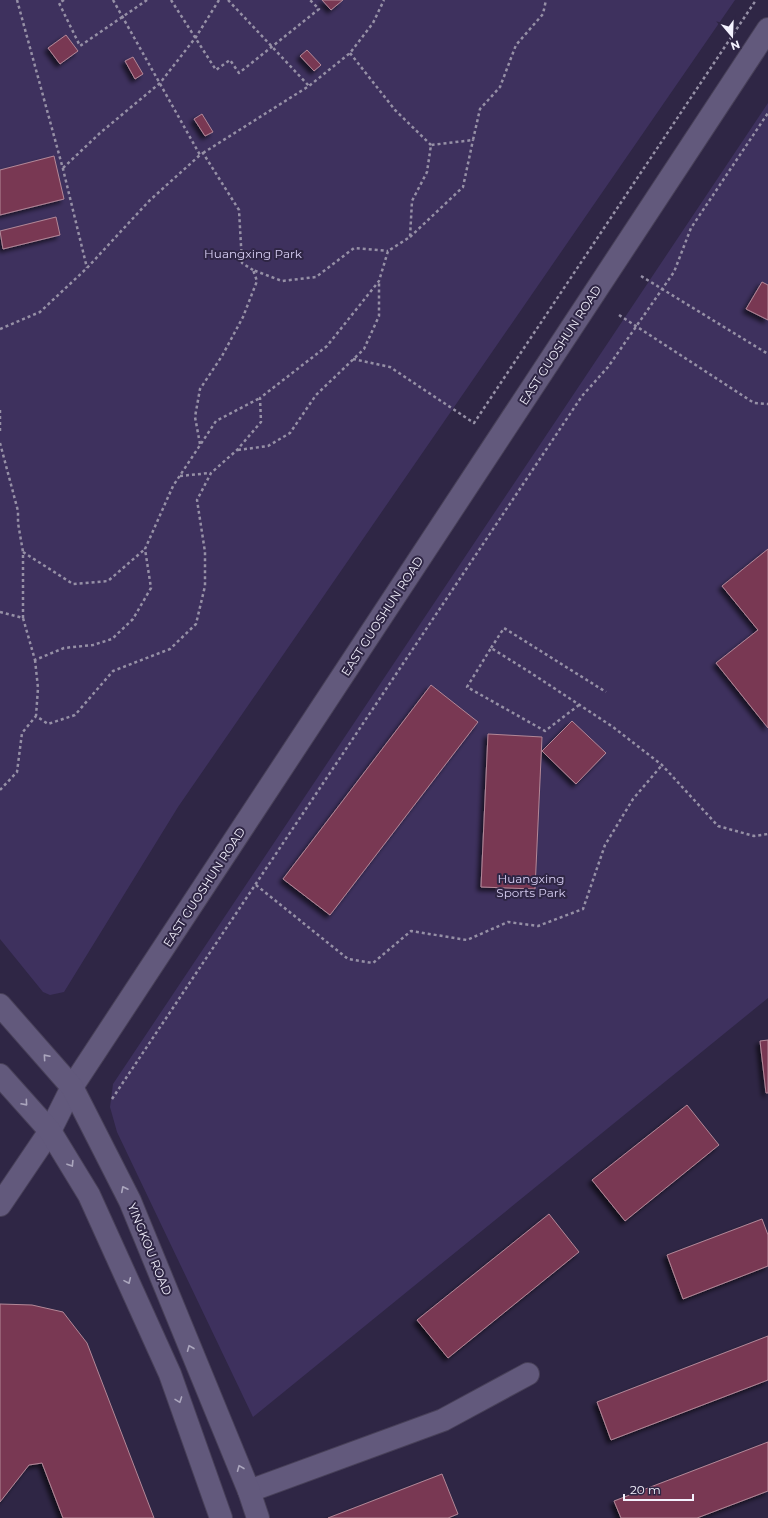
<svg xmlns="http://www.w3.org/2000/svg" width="768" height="1518" font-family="Montserrat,sans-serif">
  <defs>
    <filter id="shadow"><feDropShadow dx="-3.5" dy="3.5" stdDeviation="2" flood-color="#0009"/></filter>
  </defs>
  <rect width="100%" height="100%" fill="#2f2645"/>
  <!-- green -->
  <path fill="#3e315e" d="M0 0H735L178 807 64 992 50 995 43 992 0 939Z
    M768 103V998L253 1417 117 1132 110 1107 113 1084Z"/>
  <!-- building -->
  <path fill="#793853" stroke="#b38898" filter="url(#shadow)" d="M322 0H343L331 10Z
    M66 35 78 51 60 64 48 48Z
    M307 50 321 65 314 71 300 56Z
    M133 57 143 74 135 79 125 61Z
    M202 114 213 132 205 136 194 119Z
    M54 156 64 199 0 215V170Z
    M56 217 60 235 3 249 0 231Z
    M762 282 768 285V320L746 309Z
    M768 549V728L716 663 758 630 722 586Z
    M431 685 478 722 330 915 283 879Z
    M572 721 606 753 576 784 542 751Z
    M488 734 542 737 535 889 481 887Z
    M768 1040V1093H766L760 1041Z
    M687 1105 719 1145 625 1221 592 1180Z
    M549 1214 579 1252 448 1358 417 1320Z
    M762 1219 768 1235V1266L683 1299 667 1255Z
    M0 1304 32 1305 63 1312 87 1343 154 1518H63L42 1463 29 1465 0 1502Z
    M768 1336V1380L611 1440 597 1402Z
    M768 1442V1491L697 1518H621L614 1501Z
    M442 1474 458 1514 448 1518H328Z"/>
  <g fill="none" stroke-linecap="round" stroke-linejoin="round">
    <defs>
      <path id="minor" d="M50 1131 72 1087
        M249 1491 443 1420 528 1374"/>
      <path id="tertiary" d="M72 1087 768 29
        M0 1205 50 1131"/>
      <path id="secondary" d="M0 1005 72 1087 130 1201 249 1491 258 1518
        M0 1075 50 1131 89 1195 170 1374 221 1518"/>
    </defs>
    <!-- minor casing -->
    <use href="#minor" stroke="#484059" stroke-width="24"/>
    <!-- tertiary casing -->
    <use href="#tertiary" stroke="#484059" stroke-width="24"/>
    <!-- secondary casing -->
    <use href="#secondary" stroke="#484059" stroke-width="24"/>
    <!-- path -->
    <path stroke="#9690a6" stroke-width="2.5" stroke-dasharray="3 3" stroke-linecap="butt" d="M17 0 63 169 87 268
      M64 0 59 3 80 46 147 0
      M113 0 200 155 203 153 239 210 242 263 253 270
      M171 0 216 70 230 60 239 73 319 9 310 0
      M228 0 309 86
      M350 53 395 110 431 145
      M203 153 309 86 350 53 373 23 384 0
      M63 168 100 133 160 83 196 37 219 0
      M410 237 463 187 473 140
      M641 276 768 354
      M619 315 754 403 768 404
      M0 329 40 312 87 268 149 201 200 155
      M353 359 390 367 474 423 756 0
      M0 410V431
      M0 443 18 511V523L23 552
      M200 444 195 417 200 389 222 356 243 317 257 281 253 270 282 281 316 277 354 248 388 251
      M238 450 268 446 290 433 316 395 364 349 379 316V282
      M180 476 210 473
      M0 612 23 618 35 660 64 648 93 645 112 639 133 619 151 588 145 549 173 486 216 421 260 398
      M23 618V552L73 584 108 581 145 549
      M491 648 504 628 606 692
      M35 660 38 688 36 716
      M579 705 545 731 467 687 491 648 528 671 613 727 662 765 718 826 754 836 768 834
      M0 790 17 772 22 733 36 716 48 724 75 715 113 671 170 649 196 624 205 586V552L197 500 211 473 237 450 261 422 260 398 327 346 379 281 388 251 410 237 412 201 427 172 431 145 473 140 480 109 500 87 516 45 543 14 546 0
      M256 885 348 959 373 963 411 931 467 940 508 922 538 926 583 909 605 845 633 799 662 765
      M112 1099 582 396 608 367 674 272 691 228 768 113"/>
    <!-- minor -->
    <use href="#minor" stroke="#62597c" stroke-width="22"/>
    <!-- tertiary -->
    <use href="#tertiary" stroke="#62597c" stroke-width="22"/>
    <!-- secondary -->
    <use href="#secondary" stroke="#62597c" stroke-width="22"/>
  </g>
  <!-- one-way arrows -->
  <defs><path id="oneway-chevron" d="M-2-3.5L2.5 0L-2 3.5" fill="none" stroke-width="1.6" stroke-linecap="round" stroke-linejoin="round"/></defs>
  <g stroke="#aba6bd">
    <use href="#oneway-chevron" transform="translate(46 1057) rotate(-131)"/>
    <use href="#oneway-chevron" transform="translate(25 1103) rotate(49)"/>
    <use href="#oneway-chevron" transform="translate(71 1164) rotate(58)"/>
    <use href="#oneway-chevron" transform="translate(124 1189) rotate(-117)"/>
    <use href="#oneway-chevron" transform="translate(128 1281) rotate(66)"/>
    <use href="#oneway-chevron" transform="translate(190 1348) rotate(-112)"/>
    <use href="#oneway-chevron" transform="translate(179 1400) rotate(70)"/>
    <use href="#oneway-chevron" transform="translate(240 1468) rotate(-112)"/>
  </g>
  <g text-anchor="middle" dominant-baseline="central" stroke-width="4" stroke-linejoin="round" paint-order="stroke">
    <!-- park labels -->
    <g font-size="12" fill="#d8cff4" stroke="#2f2645">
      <text x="253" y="253">Huangxing Park</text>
      <text x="531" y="878">Huangxing<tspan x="531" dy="14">Sports Park</tspan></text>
    </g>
    <!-- street labels -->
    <g font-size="12" fill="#f4f2fe" stroke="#2f2645">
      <text transform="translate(560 345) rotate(-57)">EAST GUOSHUN ROAD</text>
      <text transform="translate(382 616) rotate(-57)">EAST GUOSHUN ROAD</text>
      <text transform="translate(204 887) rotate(-57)">EAST GUOSHUN ROAD</text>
      <text transform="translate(150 1249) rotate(68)">YINGKOU ROAD</text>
    </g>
  </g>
  <!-- north arrow -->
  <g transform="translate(732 36) rotate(161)" stroke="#2f2645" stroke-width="3" paint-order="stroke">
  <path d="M0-3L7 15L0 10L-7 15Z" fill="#f4f2fe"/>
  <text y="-6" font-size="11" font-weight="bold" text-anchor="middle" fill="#f4f2fe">N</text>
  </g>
  <!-- scale -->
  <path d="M624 1494v6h69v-6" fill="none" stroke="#f4f2fe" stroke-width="2"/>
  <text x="630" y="1494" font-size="12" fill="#f4f2fe" stroke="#2f2645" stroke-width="3" paint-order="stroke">20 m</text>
</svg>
